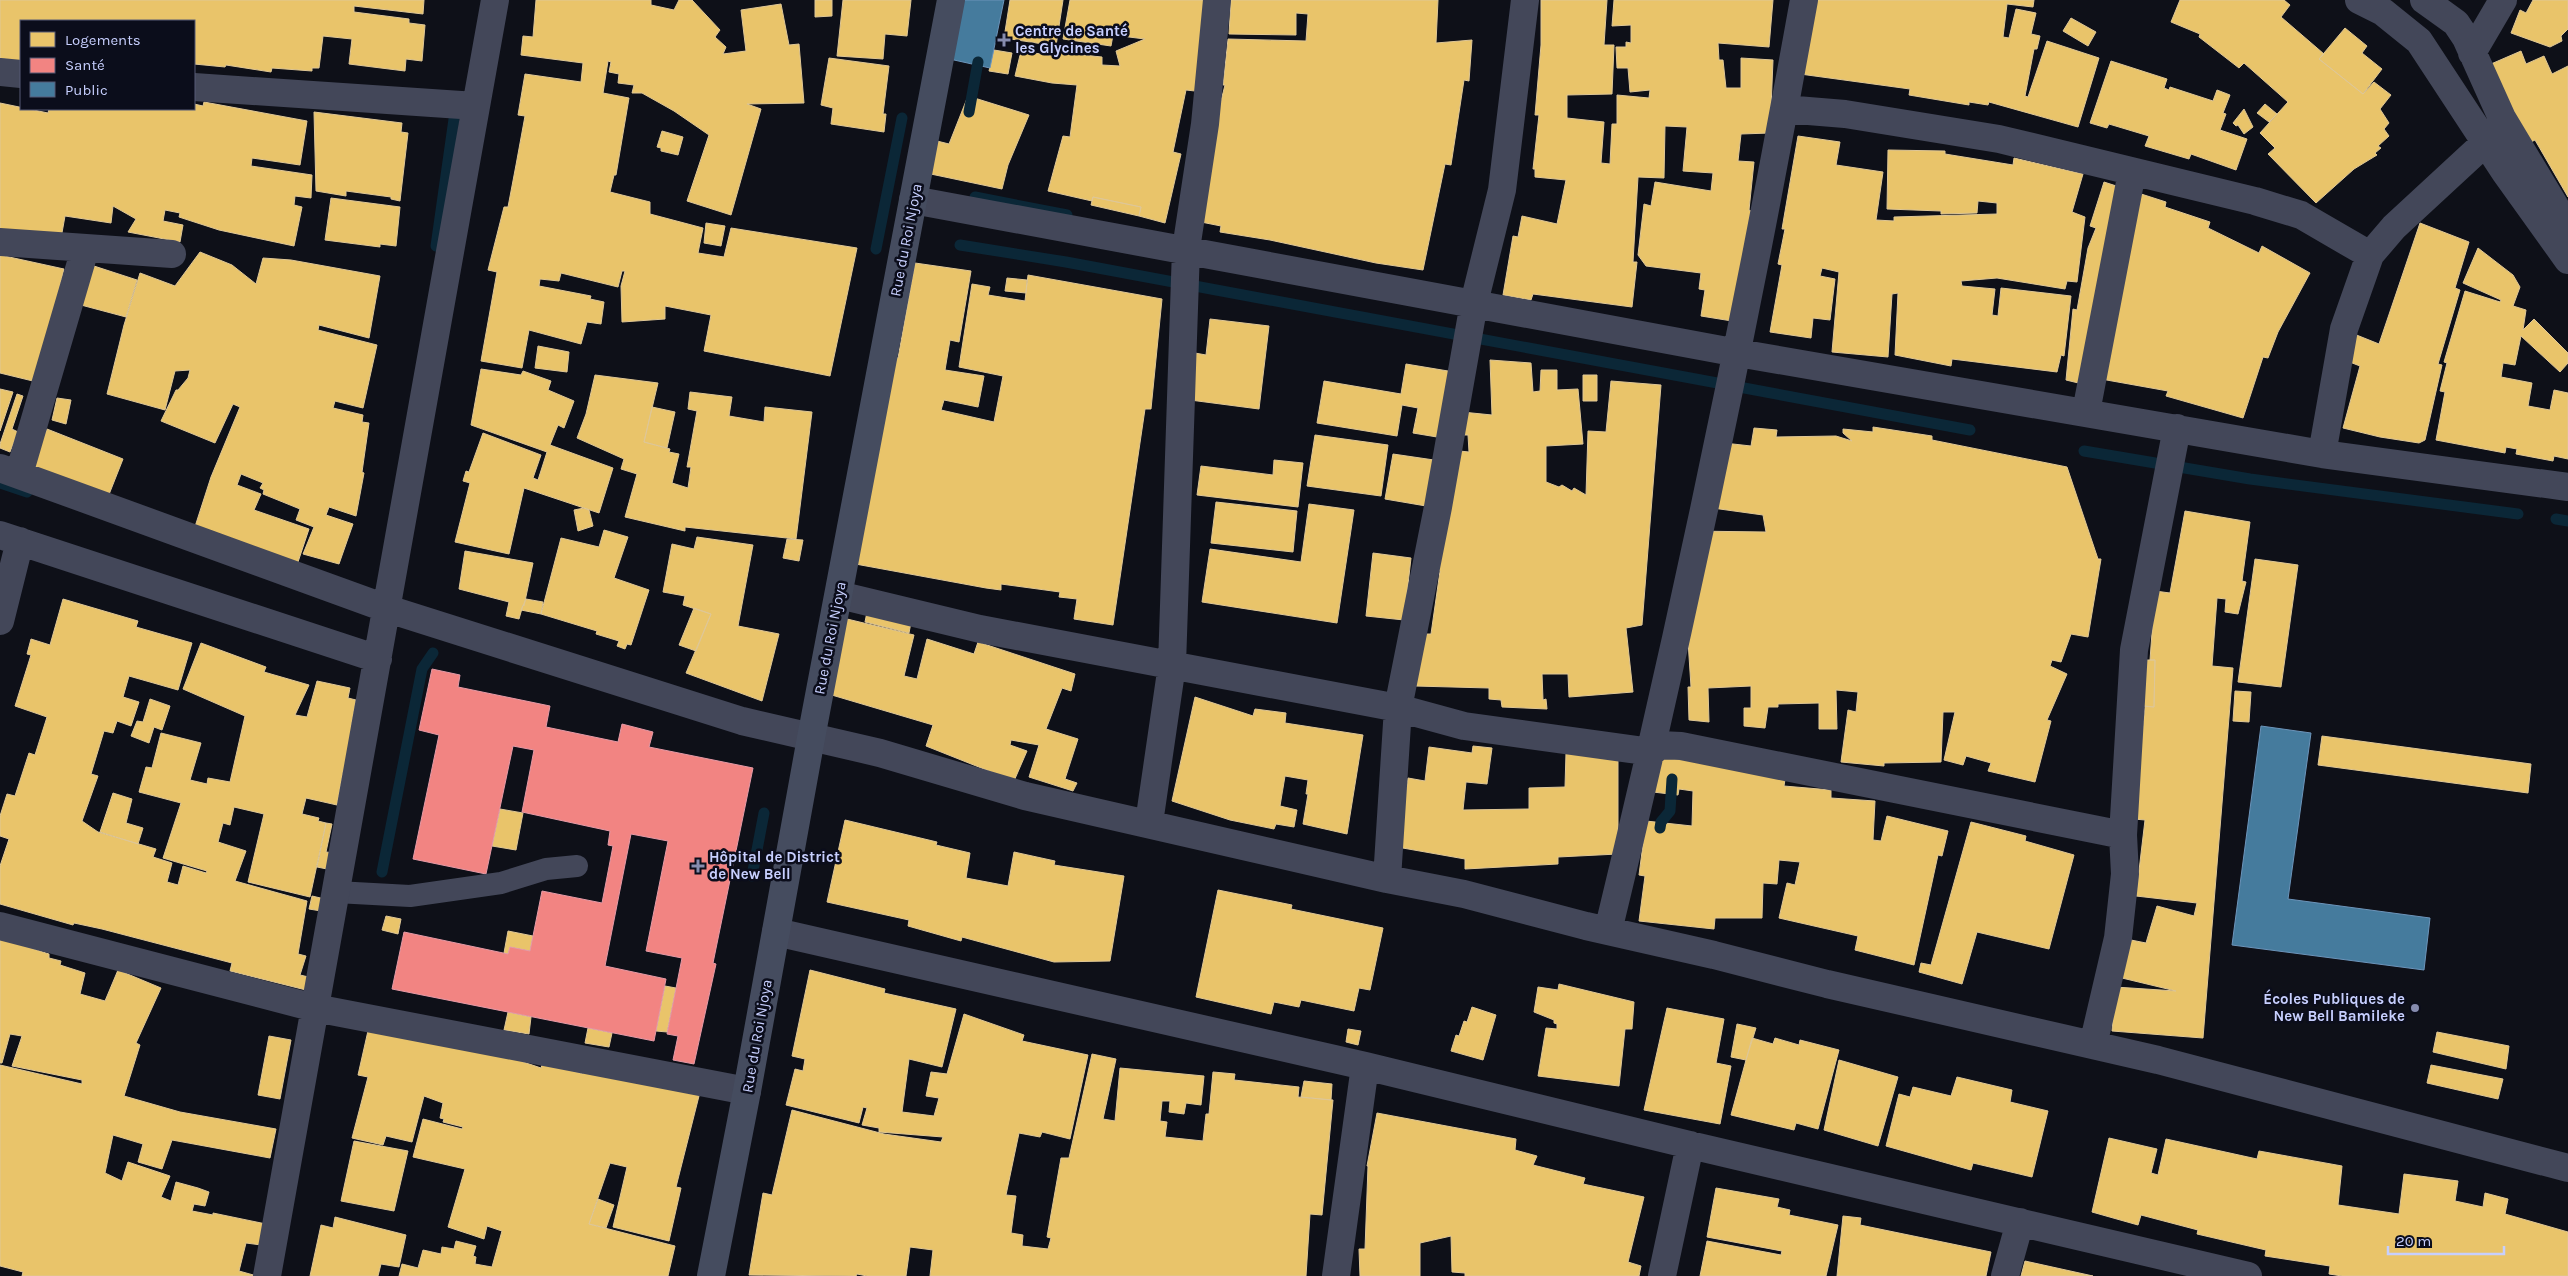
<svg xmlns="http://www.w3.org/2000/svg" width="2568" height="1276" font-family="Karla,sans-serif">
  <rect width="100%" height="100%" fill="#0e1018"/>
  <!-- homes -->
  <path fill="#e9c46a" stroke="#dfc796" d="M0 0H424L423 14 354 6V12L409 19V23L425 25 422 61 406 59 405 71 349 64 352 39 323 36 319 68H312V71L272 68 271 72 226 65 225 67 194 64V21H21V62L0 58Z
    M536 0H651V5L674 10 679 0H692L720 30 715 37 726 47 723 54 746 51 741 10 781 4 789 45 799 44 804 103 747 104 761 109 731 215 687 201 709 135 674 111 642 93H632L634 85 618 83 619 74 609 72 611 62 608 61 603 93 629 98 616 175H614L610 192 650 202V214L703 228 698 253 724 257 731 228 857 248 830 376 704 351 711 315 665 306V319L622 322 621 286 625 271H622L618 287 561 273 559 281 540 279 539 286 591 296 590 299 604 302 601 324 587 322 581 344 529 330 522 368 481 361 497 272 488 270 504 207H508L516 165 525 116 518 115 525 74 581 82 583 63 521 55 523 36 533 37Z
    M815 0H832V16L815 17Z
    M843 0H911L907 36 885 34 883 59 837 56Z
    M1010 0H1063L1056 46 1004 38Z
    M1070 0H1210L1195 91 1186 90 1173 152 1181 154 1165 223 1139 216 1141 207 1093 197 1092 201 1048 191 1063 136 1070 137 1077 85 1052 83 1015 76 1021 51 1054 56V52L1102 57V65L1120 66 1116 51 1145 39 1113 35 1111 46 1063 39Z
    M1231 0H1438L1436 43 1472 40 1469 81 1464 80 1451 165 1445 164 1423 270 1376 263 1270 240 1220 232 1221 226 1191 220 1225 85H1223L1228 39 1306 41 1308 14 1296 13V35L1229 34Z
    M1541 0H1607L1604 45H1614L1612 94 1567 95V118L1604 122 1601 163 1610 164 1612 124H1617V95L1649 98 1650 90 1630 92 1628 68H1617L1616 47H1626V42L1631 43V25L1612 26 1614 0H1773L1769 47 1718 43 1719 60H1723L1726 88H1741V58L1773 60 1770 133 1741 134 1738 161 1754 162 1749 210 1751 211 1732 321 1701 316 1705 290 1699 289 1701 273 1646 266 1638 255 1644 204 1651 206 1655 182 1711 191 1713 173 1683 171 1687 127 1665 126 1664 178 1638 177 1633 262H1637L1632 307 1533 294 1531 300 1503 295 1513 236 1518 237 1522 216 1557 224 1566 180 1535 177V169H1533L1539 115H1535L1541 45Z
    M1811 0H2034L2033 7 2007 4 2003 37 2009 38 2016 9 2036 13 2031 34 2040 36 2037 49H2034L2025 96 2028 97 2047 41 2099 58 2078 127 1989 102 1988 105 1969 102V105L1909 95 1910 89 1800 74Z
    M2180 0H2284L2290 5 2281 17 2324 54 2319 59 2363 94 2374 82 2391 95 2380 109 2389 123 2384 129 2389 136 2378 146 2381 148 2375 153 2377 155 2354 169 2316 203 2268 154 2275 148 2260 133 2288 102 2244 63 2239 68 2199 37 2200 34 2171 22Z
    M2533 0H2568V29L2561 36 2562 41 2550 47 2511 33 2520 10 2526 13Z
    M2071 18 2096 32 2088 46 2063 31Z
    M2345 28 2367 46 2362 53 2382 69 2363 94 2319 59Z
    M994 50 1012 53 1008 74 989 71Z
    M2521 51 2526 64 2544 56 2552 74 2568 66V197L2535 140 2525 145 2491 64Z
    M829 58 889 66 883 114H886L884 132 831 124 833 108 821 105Z
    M2111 61 2167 79 2164 88 2169 90 2170 87 2213 101 2217 90 2230 95 2223 113 2226 114 2220 130 2247 139 2236 170 2191 154 2189 159 2145 146 2149 136 2109 124 2107 128 2090 123Z
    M968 96 1029 115 1008 165 1002 189 926 173 933 140 949 144Z
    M204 102 307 121 300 165 252 158 251 166 312 175 311 198 295 196 294 205 302 207 294 246 219 230 179 217 180 213 165 210 163 221 183 225 180 242 128 232 136 219 113 206 111 223 65 216 60 244 0 232V103L48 113 49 109H194V104L203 106Z
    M2265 104 2277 114 2269 122 2257 113Z
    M2244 109 2253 127 2244 134 2238 125 2236 126 2233 123Z
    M314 112 402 123 401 132 408 133 400 201 391 199V197L346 191V196L316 191Z
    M662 131 683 137 678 155 661 151V148L657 147Z
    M1798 136 1840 142 1836 165 1883 172 1876 220 1894 221V217L1997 214V203L1978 201 1977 213 1941 214V211L1887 209 1888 150 1945 151V154L2013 165 2014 158 2083 174 2072 212 2085 217 2077 282 2067 281 2065 289 1997 278 1961 281 1962 286 1995 289 1992 315 1998 316 2001 288 2071 296 2064 356 2061 355 2057 372 1952 359 1951 366 1895 355 1898 293 1892 294 1888 357 1832 352 1839 272 1822 268 1820 276 1835 279 1830 320 1813 318 1811 338 1770 332 1782 265 1778 264 1785 229H1782Z
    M2104 182 2166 202 2165 207 2210 222 2208 228 2259 253 2262 246 2310 273 2278 332 2268 358 2263 357 2243 418 2166 396 2168 391 2101 379 2099 388 2066 380 2073 309 2077 310 2088 248 2096 228 2090 226Z
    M1093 197 1141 207 1139 216 1091 205Z
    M331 198 400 207 396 246 380 244V247L325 240Z
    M706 223 725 226 721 246 704 243Z
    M2420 223 2469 242 2455 288 2460 290 2438 364 2442 365 2425 440 2419 443 2380 437 2343 428 2360 366 2342 359 2354 334 2379 344Z
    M2478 248 2513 275 2520 287 2513 306 2526 310 2523 330 2534 319 2568 353V363L2560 372 2521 336 2515 365 2503 363 2501 377 2532 383 2528 406 2550 410 2554 390 2568 393V459L2554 456 2553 461 2516 454 2517 449 2506 447 2505 453 2436 440 2445 392 2440 391 2447 363 2444 362 2465 291 2500 302 2501 300 2463 283Z
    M200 252 232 265 256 284 263 258 291 260 380 276 369 338 319 325 318 330 377 345 363 408 335 401 333 408 363 415 362 422 369 423 362 472 364 473 356 516 329 507 326 515 353 524 339 564 303 554 314 527 296 520 300 509 263 494 264 490 260 488 263 483 241 474 237 485 261 494 254 510 309 529 297 565 192 536 211 477 240 407 233 404 215 443 161 421 176 390H178L188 378 190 370 175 371 165 410 107 394 124 325 140 273 175 286Z
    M0 255 64 269 37 382 0 373Z
    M915 263 971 271 959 342 950 340 945 370 984 376 978 407 944 400 941 410 994 422 1003 376 959 367 972 284 990 287 988 295 1025 301 1028 275 1162 299 1151 409H1145L1113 625 1074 619 1077 599 1059 597 1060 592 1001 584V590L986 588 850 563 895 357 898 358Z
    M94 266 137 280 126 317 81 305Z
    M1007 278 1027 280 1026 293 1005 291Z
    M1210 319 1269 326 1259 409 1190 400 1195 353 1206 355Z
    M538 346 569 352 567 372 535 368Z
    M1490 360 1531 363 1533 392 1540 391 1541 370H1557V390L1578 389 1583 444 1546 446V482L1559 487 1562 485 1572 491 1574 488 1586 495 1588 431 1606 432 1611 381 1661 385 1642 625 1626 628 1633 692 1569 697 1568 674H1542L1543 700 1546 699 1547 709 1502 707 1501 700 1489 699V688L1415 686 1423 634H1431L1440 571 1432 567 1450 450 1469 452 1468 435H1461L1462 412 1492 415Z
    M1406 364 1454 372 1443 438 1413 433 1418 408 1402 405 1397 436 1317 423 1324 381 1401 394Z
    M481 369 521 375 523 371 551 381 548 390 574 401 564 428 558 425 550 445 613 468 599 513 524 488 509 554 455 542 470 483 463 481 466 471 469 472 483 433 541 455 533 478 538 480 547 452 471 425Z
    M595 375 658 383 644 442 670 449 669 452 679 454 672 483 688 488 691 467H687L697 411 688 409 690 392 732 397 729 416 764 422 765 407 812 412 796 539 685 527V531L625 517 637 474 621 469 624 459 577 438 586 414Z
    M1583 375H1597V401H1583Z
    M0 389 13 392 0 431Z
    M17 394 23 396 12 429 18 432 10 452 0 448V444Z
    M57 398 71 400 66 424 52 420Z
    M652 407 675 412 667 448 644 442Z
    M1873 427 1932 436V440L2067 467 2098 559H2101L2088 637 2071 634 2061 662 2052 660 2050 666 2067 674 2047 720 2051 721 2035 782 1988 771 1991 763 1966 756 1963 765 1944 760 1955 712H1943L1941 762 1884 763V766L1841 762 1848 710 1856 712 1858 692 1836 690 1837 729H1819V703L1778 704V707H1768L1765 728 1744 726V708H1751V686L1708 688 1709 722 1689 720 1688 687H1691L1687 625 1690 531 1766 532 1763 515 1698 506 1706 441 1751 446 1754 428 1777 430 1776 437 1836 436 1852 441 1843 433V429L1873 432Z
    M47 429 123 459 108 497 31 465Z
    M1315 435 1388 445 1381 496 1307 486Z
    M1393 454 1434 460 1426 506 1385 499Z
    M1274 460 1303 463 1298 507 1197 495 1201 466 1273 475Z
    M1216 502 1297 511 1293 552 1211 543Z
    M1309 504 1354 510 1337 623 1202 602 1210 549 1301 562Z
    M584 508 589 510 593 526 578 531 574 510Z
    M2185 511 2250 522 2242 581 2246 582 2238 614 2225 612 2226 599 2217 598 2212 666 2233 668 2203 1038 2112 1031 2115 987 2176 991 2122 978 2131 940 2146 943 2157 906 2194 916 2197 903 2136 896 2145 820 2134 819 2145 706 2154 707 2155 660H2150L2155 591 2170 593Z
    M604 530 628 537 614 578 649 590 631 645 627 644 625 649 617 646 619 641 596 634 597 631 541 614 561 538 599 547Z
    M697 537 753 545 738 626 779 634 762 701 686 673 711 614 683 605 685 596 663 592 672 544 694 549Z
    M787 539 803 540 799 561 783 558Z
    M465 551 533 563 524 606 523 605 519 619 506 616 509 602 459 589Z
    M1373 553 1411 558 1404 620 1366 616Z
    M2255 559 2298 565 2281 687 2238 682Z
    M63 599 138 621 136 627 192 643 178 690 129 676 123 697 139 702 131 726 117 721 113 733 104 731 91 774 98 776 82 821 98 832 156 849 153 857 172 863 167 882 178 885 183 866 206 873 207 871 163 858 181 803 139 792 146 767 152 768 161 733 201 743 190 780 207 784 208 778 230 782 245 716 183 689 201 643 266 667 264 672 309 685 295 715 307 717 317 681 350 688 348 698 356 700 351 727 361 729 343 772 337 805 306 798 302 814 319 818 318 821 326 823 310 897 248 882 264 814 234 807 230 825 223 823 218 842 246 851 235 881 307 901 298 954 306 956 300 975 313 978 310 991 230 971 232 963 102 929 74 923 73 925 0 904V866L9 839 0 836V816L7 794 15 796 29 753 35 755 47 717 15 706 31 655 27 654 31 639 50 645Z
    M526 599 543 602 541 614 521 610Z
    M868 607 912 617 909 633 865 622Z
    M694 608 711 614 696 651 679 645Z
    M847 619 914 635 904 676 917 679 927 639 974 654 978 642 1075 674 1071 691 1062 688 1046 729 1078 739 1065 779 1077 783 1073 791 1029 777 1039 745 1011 740 1010 745 1027 751 1014 781 926 746 933 725 825 693Z
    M2143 660H2155L2154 707 2141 706Z
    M2235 691 2251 692 2249 722 2233 721Z
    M1195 697 1253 716 1255 709 1286 713 1285 723 1363 735 1347 834 1303 824 1308 794H1306L1308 780 1285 776 1280 806 1297 810 1294 827 1276 824 1274 829 1230 820 1172 801Z
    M150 699 170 706 162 730 154 727 149 743 131 736 137 721 143 722Z
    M2322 736 2531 764 2528 793 2318 765Z
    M1473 746 1492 748 1487 784 1466 782 1463 810 1529 809V788L1565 787 1566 753 1618 752V854L1558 857V864L1465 869V859L1397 847 1408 778 1425 781 1429 747 1472 753Z
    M1660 750 1786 773 1784 786 1831 790V798L1875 801 1873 840 1881 841 1887 816 1948 831 1942 856 1938 855 1914 965 1855 950 1858 936 1779 918 1787 883 1795 885 1800 862 1779 860 1777 884 1763 883 1762 918H1715L1714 929 1639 921 1645 876 1639 875 1646 821 1692 826 1693 791 1679 789 1678 795 1653 792Z
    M113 793 132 799 126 823 143 828 138 844 100 832Z
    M500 809 523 813 516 850 492 846Z
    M845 820 937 842 936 845 970 853 966 878 1008 886 1014 852 1055 861 1054 865 1124 876 1110 961 1054 962 962 937 961 941 908 926 909 920 827 902Z
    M1971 822 2026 836 2025 841 2074 855 2049 949 1977 932 1962 984 1919 972 1921 963 1931 965Z
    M326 823 332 824 326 852 335 853 332 870 317 867Z
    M1218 890 1292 905 1291 909 1383 928 1370 990 1359 988 1354 1011 1301 1000 1299 1007 1274 1002 1271 1014 1196 997Z
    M312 896 329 900 327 912 309 909Z
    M386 916 401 919 398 934 382 930Z
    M508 931 533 936 530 951 510 947 508 954 504 953Z
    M0 938 49 954V958L61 961 60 965 85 973 80 994 105 1001 118 970 161 988 136 1043 140 1045 124 1096 180 1112 276 1129 270 1158 172 1140 162 1169 138 1162 143 1144 113 1135 105 1173 122 1181 128 1162 170 1176 161 1197 171 1201 176 1182 198 1188 209 1192 205 1206 194 1204 192 1211 213 1215V1213L266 1224 261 1245 246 1243 239 1271 257 1276H22L23 1272 0 1266V1065L82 1084V1080L12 1066 22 1036 10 1034 2 1063H0Z
    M810 970 885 989 884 993 956 1009 942 1067 909 1059 902 1112 934 1116 939 1098 926 1096 931 1072 947 1074 964 1014 1024 1035 1022 1041 1088 1055 1070 1139 1042 1132 1040 1137 1019 1133 1006 1195 1016 1196 1011 1233 1023 1235 1022 1246 1048 1249 1051 1238 1047 1237 1061 1158H1069L1092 1054 1116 1059 1103 1119 1115 1121 1120 1068 1204 1076 1201 1105 1186 1103 1184 1114 1169 1112 1170 1101H1162L1160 1121 1167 1122 1165 1137 1203 1141 1206 1114H1209L1213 1072 1235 1074 1234 1080 1299 1087 1298 1097 1333 1100 1322 1215 1310 1214 1306 1276H930L933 1250 910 1247 906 1276H867L857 1274 856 1276 749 1275 763 1193 772 1195 792 1110 884 1134 941 1142 943 1137 879 1132V1128L862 1125 867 1108 863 1107 859 1123 786 1105 795 1069 803 1071 805 1059 792 1056Z
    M1559 984 1634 1002 1632 1029H1625L1619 1086 1538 1076 1546 1028 1557 1029V1024L1554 1023V1020L1534 1012 1538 987 1558 990Z
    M665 986 676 988 667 1032 656 1031Z
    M1472 1007 1496 1015 1483 1060 1451 1051 1456 1035 1459 1036 1464 1021 1467 1022Z
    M1667 1008 1724 1019 1716 1063 1731 1066 1720 1124 1644 1110Z
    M508 1012 531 1017 529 1034 504 1030Z
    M370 1022 494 1052 541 1068 543 1062 583 1074 586 1063 700 1092 676 1187 681 1188 669 1241 613 1227 627 1167 610 1163 589 1224 675 1246 668 1276H399L402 1264 418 1268 423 1250 441 1254 442 1247 454 1249 456 1241 476 1246 473 1256 476 1257 475 1264 492 1267 502 1231 487 1226 484 1239 448 1227 465 1169 413 1157 423 1119 462 1129 463 1127 443 1122 444 1119 440 1118 443 1103 424 1096 412 1142 386 1136 383 1145 352 1138 368 1077 358 1075Z
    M1737 1024 1756 1028 1746 1060 1731 1057Z
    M588 1028 612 1033 609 1047 585 1043Z
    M1348 1029 1361 1031 1358 1045 1346 1042Z
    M2437 1032 2509 1046 2506 1069 2433 1052Z
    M269 1036 291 1040 280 1099 258 1095Z
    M1752 1038 1773 1044 1775 1038 1799 1045 1800 1040 1839 1050 1818 1129 1796 1123 1794 1130 1731 1115Z
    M1839 1060 1898 1077 1878 1146 1824 1130Z
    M2431 1065 2503 1079 2498 1099 2427 1083Z
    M1957 1077 2012 1090 2010 1102 2048 1111 2032 1177 1973 1163 1971 1170 1886 1146 1899 1094 1910 1097 1913 1087 1951 1096Z
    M1304 1081 1332 1084 1331 1100 1301 1097Z
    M1377 1113 1516 1139 1515 1150 1537 1156 1533 1165 1585 1178 1583 1184 1644 1197 1628 1262 1641 1266 1639 1276H1465V1273L1452 1272 1451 1236 1420 1243V1276H1360L1359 1249H1365L1368 1166H1367Z
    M2109 1138 2157 1149 2151 1173 2158 1175 2166 1139 2257 1159 2259 1151 2342 1166 2338 1205 2399 1214 2404 1174 2458 1181 2455 1201 2483 1207 2485 1193 2508 1199 2505 1214 2568 1232V1276H2342L2329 1274 2330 1266 2265 1256 2266 1250 2197 1234 2198 1230 2141 1215 2138 1225 2092 1212Z
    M354 1141 408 1151 394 1211 341 1201Z
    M1716 1188 1779 1199 1777 1207 1790 1210 1789 1215 1838 1225 1826 1276H1700L1707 1241 1781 1255 1782 1251 1707 1237Z
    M598 1199 614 1205 606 1228 589 1224Z
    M1843 1216 1861 1218 1860 1225 1991 1252 1986 1276H1837Z
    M335 1217 406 1235 399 1267 381 1264 378 1276H310L321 1225 333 1228Z
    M2025 1261 2093 1276H2021Z"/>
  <!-- health -->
  <path fill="#f28482" stroke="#e59aa7" d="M432 669 460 675 458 687 550 706 546 727 618 742 622 724 653 732 649 747 753 768 713 963 716 964 694 1064 673 1060 678 1036 667 1034 682 958 646 951 668 841 631 834 605 966 666 979 654 1041 392 989 404 932 508 954 510 947 530 951 542 891 602 903 613 846 608 845 610 831 522 812 534 750 513 746 486 874 413 859 439 735 419 730Z"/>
  <!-- public -->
  <path fill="#457b9d" stroke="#6c94ba" d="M957 0H1004L990 68 945 58Z
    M2261 726 2311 733 2288 899 2430 918 2424 970 2232 945Z"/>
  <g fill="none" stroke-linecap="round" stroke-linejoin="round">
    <!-- stream -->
    <path stroke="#0b2737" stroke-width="11" d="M969 112 978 62
      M975 197 1067 215
      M960 245 1066 262 1970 430
      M436 246 455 112
      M876 249 902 118
      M2084 451 2250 479 2518 514
      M0 483 27 492
      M2556 519 2568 521
      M1660 828 1661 822 1670 811 1672 779
      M382 872 422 669 433 653
      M752 876 764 813"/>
    <!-- service -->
    <path stroke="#434759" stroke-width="22" d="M336 892 410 896 501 883 546 869 577 866"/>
    <!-- minor -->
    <path stroke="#434759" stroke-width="28" d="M2359 0 2383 12 2419 41 2505 172 2568 260
      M2424 0 2456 23 2466 38 2502 118 2568 228
      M2472 53 2503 0
      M0 72 21 74
      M194 87 476 106
      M1784 109 1845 114 1999 139 2255 201 2301 215 2370 255
      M913 200 1738 353 2322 454 2568 487
      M0 242 172 254
      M2086 412 2132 172
      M2322 454 2344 329 2370 255 2394 227 2486 142
      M0 468 388 609 742 721 880 753 1025 796 1387 879 1464 894 1586 926 1714 955 1827 984 2158 1060 2568 1168
      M19 474 85 249
      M0 535 378 659
      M839 595 980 629 1398 708 1464 726 1652 752 1659 745 1681 746 2123 835 2125 874 2118 938 2093 1045
      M0 621 20 541
      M1149 823 1172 665 1186 249 1205 124 1217 0
      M2123 835 2134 650 2177 428
      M1387 879 1398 708 1438 507 1474 303 1502 190 1525 0
      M0 926 315 1008 747 1091
      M1608 931C1683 622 1748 312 1804 0
      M776 932 1365 1066 1690 1145 2248 1276
      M267 1276 495 0
      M1336 1276 1365 1066
      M1662 1276 1690 1145
      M2005 1276 2020 1222"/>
    <!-- secondary -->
    <path stroke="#454c5f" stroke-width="28" d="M711 1276 747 1091 811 738 951 0"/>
  </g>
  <!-- markers -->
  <g fill="#868cae" stroke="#0b0d1b" stroke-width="2">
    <path d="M1001.5 32.5h5v5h5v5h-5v5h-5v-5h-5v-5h5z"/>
    <path d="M695.5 858.5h5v5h5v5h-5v5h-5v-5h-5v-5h5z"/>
    <circle cx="2415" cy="1008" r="5"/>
  </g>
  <g text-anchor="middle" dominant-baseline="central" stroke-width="5" stroke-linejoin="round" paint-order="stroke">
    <!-- poi labels -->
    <g font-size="15" font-weight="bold" fill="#c7cffe" stroke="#0b0d1b" text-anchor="start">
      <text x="1015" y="31">Centre de Santé<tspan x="1015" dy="17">les Glycines</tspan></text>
      <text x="709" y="857">Hôpital de District<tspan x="709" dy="17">de New Bell</tspan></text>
      <text x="2405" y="999" text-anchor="end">Écoles Publiques de<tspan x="2405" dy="17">New Bell Bamileke</tspan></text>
    </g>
    <!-- street labels -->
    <g font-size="15" fill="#c7cffe" stroke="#0b0d1b">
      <text transform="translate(906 240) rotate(-79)">Rue du Roi Njoya</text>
      <text transform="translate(830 638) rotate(-79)">Rue du Roi Njoya</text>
      <text transform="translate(757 1036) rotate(-80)">Rue du Roi Njoya</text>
    </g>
  </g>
  <!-- legend -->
  <rect x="20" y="20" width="175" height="90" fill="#0b0d1b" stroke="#565b76"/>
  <rect x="30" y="32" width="25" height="15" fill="#e9c46a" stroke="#565b76"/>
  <text x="65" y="45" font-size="15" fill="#c7cffe">Logements</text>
  <rect x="30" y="58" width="25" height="15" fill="#f28482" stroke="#565b76"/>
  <text x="65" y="70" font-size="15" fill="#c7cffe">Santé</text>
  <rect x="30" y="82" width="25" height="15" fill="#457b9d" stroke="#565b76"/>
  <text x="65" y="95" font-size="15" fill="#c7cffe">Public</text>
  <!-- scale -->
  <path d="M2388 1246v8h116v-8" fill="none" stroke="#c7cffe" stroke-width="2.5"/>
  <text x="2396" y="1246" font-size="15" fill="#c7cffe" stroke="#0b0d1b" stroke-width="4" paint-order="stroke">20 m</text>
</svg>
